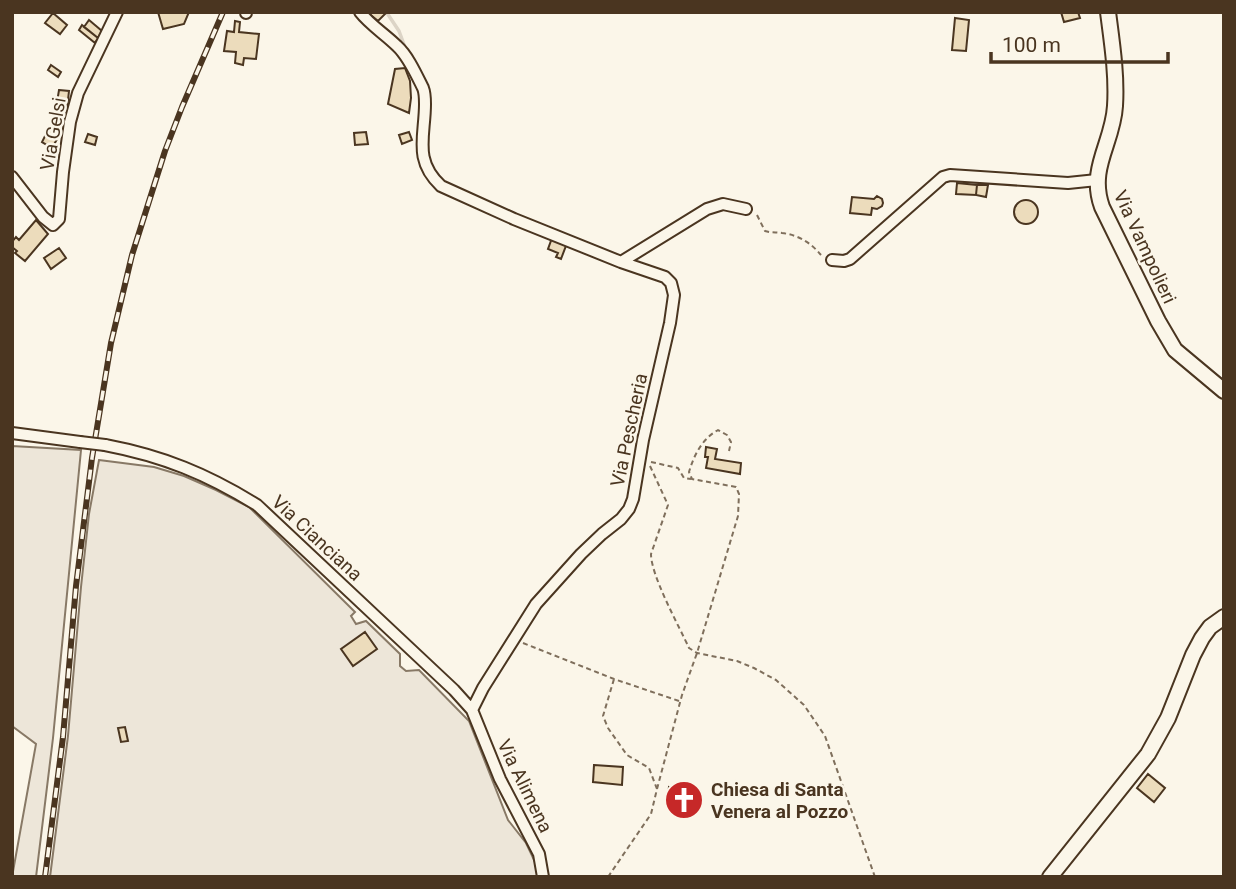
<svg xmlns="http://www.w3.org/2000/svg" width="1236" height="889" font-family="Roboto,sans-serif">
  <rect width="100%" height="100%" fill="#fbf6e9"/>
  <!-- green -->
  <path fill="#ede6d9" stroke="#887966" stroke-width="2" d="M12 446 81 450 53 738 36 877H12L36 744 12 726Z
    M99 460 154 467 184 476 216 490 249 507 355 612 351 616 356 624 366 621 400 654V666L406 671 419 670 469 721 508 820 526 843 536 864 538 877H50L68 736 81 587 89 514Z"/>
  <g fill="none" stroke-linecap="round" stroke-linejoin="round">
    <!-- stream -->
    <path stroke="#dcd4c6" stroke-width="3.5" d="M387 13 399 31 406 50"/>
  </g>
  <!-- building -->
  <path fill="#ecdcbc" stroke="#4a3520" stroke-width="2" d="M158 12H189L184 24 163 29Z
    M367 12H387L378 21Z
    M1061 12H1078L1080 18 1064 22Z
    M53 13 67 25 60 34 45 23Z
    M955 18 969 20 966 51 952 50Z
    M89 20 102 31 98 38 84 27Z
    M235 21 240 22 239 32 259 34 256 59 244 58 243 65 235 63 236 52 224 51 227 31 234 32Z
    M82 25 98 38 95 43 79 30Z
    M51 65 61 72 58 77 48 70Z
    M405 68 410 81 411 98 409 113 388 104 395 69Z
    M59 90 69 91 67 109 56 108Z
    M49 128 60 134 52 148 42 142Z
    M366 132 368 144 355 145 354 133Z
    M409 132 412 140 402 144 399 135Z
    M88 134 97 137 95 145 85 142Z
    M957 183 977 185 976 195 956 194Z
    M977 185H988L986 197 976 195Z
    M877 196 882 199 883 203 882 206 877 209 872 208 871 215 850 213 852 197 874 199Z
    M1014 212a12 12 0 1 1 24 0a12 12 0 1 1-24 0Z
    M36 220 48 234 25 261 15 253 17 251 12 247V242L16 237 19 240Z
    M552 238 567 243 561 259 556 257 558 253 548 249Z
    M59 248 66 258 51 269 44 258Z
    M706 447 717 449 715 459 741 463 740 474 706 468 708 457H705Z
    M365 632 377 649 353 666 341 649Z
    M125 727 128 741 121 742 118 728Z
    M594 765 623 767 622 785 593 782Z
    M1148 774 1165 788 1154 802 1137 788Z
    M669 787 676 788 675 794 701 797 700 807 667 803Z"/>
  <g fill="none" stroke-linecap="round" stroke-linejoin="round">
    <defs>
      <path id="minor" d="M360 12C370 25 385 34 397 46 408 56 416 74 423 88 425 93 425 98 425 104 425 136 413 160 441 186L514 219 621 262 665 277 671 283 674 295 670 323 643 440 633 499 629 509 621 519 602 534 581 554 536 604 483 688 472 710
        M246 13V12
        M12 177 43 217 53 225 59 219 63 172 70 122 78 93 117 12
        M832 260 844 261 850 259 943 177 950 175 1068 183 1097 180
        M621 262 707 209 723 204 746 209
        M12 433 80 442
        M105 445C163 456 207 474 257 505L454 690 472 710 500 779 539 854 543 877"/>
      <path id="tertiary" d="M1108 12C1112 43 1117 75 1115 106 1113 143 1088 168 1102 207L1158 321 1175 350 1224 391
        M1050 877 1148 754 1168 718 1193 655 1202 638 1210 627 1224 617"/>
    </defs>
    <!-- minor casing -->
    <use href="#minor" stroke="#4a3520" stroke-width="14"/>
    <!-- tertiary casing -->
    <use href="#tertiary" stroke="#4a3520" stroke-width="18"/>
    <!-- path -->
    <path stroke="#7f6f5c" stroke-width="2" stroke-dasharray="5 3.5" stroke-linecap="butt" d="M757 215 765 231C772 233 776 232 782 233 799 235 811 243 821 255
      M651 462 678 468 684 478 691 479
      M650 466 668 505 651 554C651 576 679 626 689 648L697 653 737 661 754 668 776 680 804 705 825 736 875 877
      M523 643 614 679 679 701
      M657 789 682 695 697 653 738 516 739 494 736 487 692 479 689 472C694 455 702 439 718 430L727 435 731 442 729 451
      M608 877 651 814 657 789 649 768 627 755 608 728 603 716 614 679"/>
    <!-- minor -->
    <use href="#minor" stroke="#fbf6e9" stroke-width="10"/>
    <!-- tertiary -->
    <use href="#tertiary" stroke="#fbf6e9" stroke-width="14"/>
    <defs>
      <path id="rail" d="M45 877 63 737 76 586 92 458 111 343 132 255 165 151 182 107 223 12"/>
    </defs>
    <!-- rail casing -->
    <use href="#rail" stroke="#4a3520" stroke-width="6"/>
    <!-- rail -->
    <use href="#rail" stroke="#fbf6e9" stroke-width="3.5" stroke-dasharray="10" stroke-linecap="butt"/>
    <defs>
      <path id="minor-bridge" d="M80 442 105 445"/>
    </defs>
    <!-- minor-bridge casing -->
    <use href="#minor-bridge" stroke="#4a3520" stroke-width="14" stroke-linecap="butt"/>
    <!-- minor-bridge -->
    <use href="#minor-bridge" stroke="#fbf6e9" stroke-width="10"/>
  </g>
  <!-- icons -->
  <defs>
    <symbol id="church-disc" viewBox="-11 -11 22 22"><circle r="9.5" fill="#c62828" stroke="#fbf6e9"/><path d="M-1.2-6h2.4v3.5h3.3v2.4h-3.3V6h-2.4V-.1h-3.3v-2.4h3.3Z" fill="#fff"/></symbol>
  </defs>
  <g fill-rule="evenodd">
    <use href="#church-disc" x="662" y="778" width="44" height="44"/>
  </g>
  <g text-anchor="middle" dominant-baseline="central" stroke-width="5" stroke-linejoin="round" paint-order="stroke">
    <!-- street labels -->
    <g font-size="19" fill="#4a3520" stroke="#fbf6e9">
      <text transform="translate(53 134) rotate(-80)">Via Gelsi</text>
      <text transform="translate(1145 247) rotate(65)">Via Vampolieri</text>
      <text transform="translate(629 430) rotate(-78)">Via Pescheria</text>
      <text transform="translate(317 538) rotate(43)">Via Cianciana</text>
      <text transform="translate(525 786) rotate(64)">Via Alimena</text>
    </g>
    <!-- poi labels -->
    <g font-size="19" font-weight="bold" fill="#4a3520" stroke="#fbf6e9" text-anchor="start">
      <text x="711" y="789">Chiesa di Santa<tspan x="711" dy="22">Venera al Pozzo</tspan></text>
    </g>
  </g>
  <!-- border -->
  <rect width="1236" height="889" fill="none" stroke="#4a3520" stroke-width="28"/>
  <!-- scale -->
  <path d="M991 52v10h177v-10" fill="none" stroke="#4a3520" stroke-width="3.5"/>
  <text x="1002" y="52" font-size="21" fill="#4a3520" stroke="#fbf6e9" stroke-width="5" paint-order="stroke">100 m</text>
</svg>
